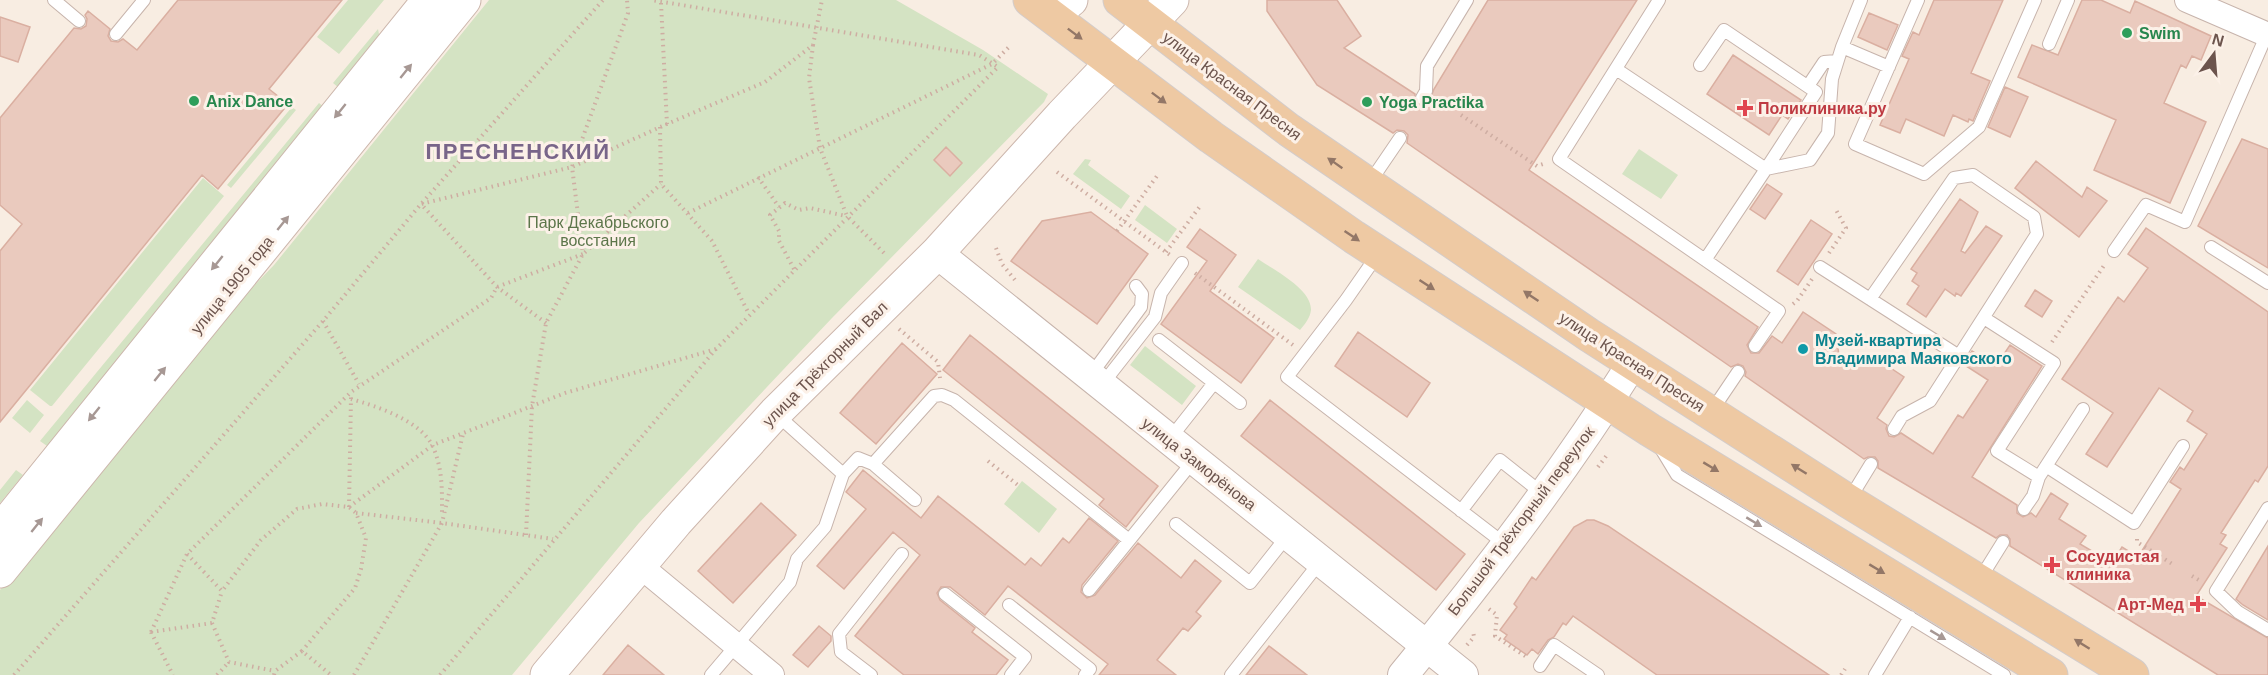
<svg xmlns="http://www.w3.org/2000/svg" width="2268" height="675" font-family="Helvetica,sans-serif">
  <rect width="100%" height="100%" fill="#f8ede2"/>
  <!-- green -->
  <path fill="#d4e3c3" d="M348 0H384L339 54 317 37Z
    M489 0H896L983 50 1048 94 1044 102 832 318 639 523 512 675H0V590L199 343 274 265Z
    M378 29 380 39 339 88 333 83Z
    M319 103 325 108 47 446 40 441Z
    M292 107 296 110 231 188 227 185Z
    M1639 149 1678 175 1661 199 1622 174Z
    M1085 159 1091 160 1088 165 1130 196 1121 209 1073 174Z
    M203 178 224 196 52 406H50L30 390Z
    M1145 205 1177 229 1167 243 1135 220Z
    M1258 259C1274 270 1312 289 1311 310 1310 318 1305 324 1300 330L1238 287Z
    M1145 346 1196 386 1182 405 1130 365Z
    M27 400 44 415 30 433 12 418Z
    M16 470 23 475 0 503V490Z
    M1022 481 1057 509 1039 533 1004 504Z"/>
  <!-- building -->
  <path fill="#eacabe" stroke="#daafa1" stroke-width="1.5" d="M178 0H342L269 89 288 104 218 189 202 175 0 422V251L22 224 0 205V118L74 28 81 29 86 26 87 19 85 15 88 11 110 29 108 36 111 41 118 42 123 39 137 50Z
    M1267 0H1337L1361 36 1344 48 1415 94V102L1421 106 1429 102 1434 89 1488 0H1637L1529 170 1758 327 1747 345 1751 353H1759L1772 336 1782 343 1803 312 1836 334 1840 363 1871 355 1904 377 1877 418 1887 425 1886 429 1889 436 1894 437 1901 433 1933 454 1958 415 1963 418 1988 380 1963 364 1972 351 1996 366 2010 345 2042 366 1972 477 2017 505V513L2023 517 2031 513 2036 517 2051 493 2068 504 2059 519 2086 536 2080 544 2112 563 2122 547 2138 557 2181 489 2170 482 2180 467 2184 470 2207 434 2187 421 2193 411 2159 388 2107 467 2086 454 2113 413 2062 379 2118 297 2124 302 2148 268 2128 254 2146 228 2268 312V466L2258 482 2255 480 2221 533 2226 535 2220 544 2227 548 2196 596 2268 638V675H2218L2010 546V539L2007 535H2000L1996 538 1878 468V461L1875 457H1868L1864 459 1745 376 1746 372 1743 366 1738 364 1731 367 1407 143 1408 135 1404 131 1397 130 1393 133 1317 85 1267 11Z
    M1934 0H2003L1971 73 1990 81 1973 121 1969 119 1968 122 1953 115 1944 136 1906 119 1900 133 1880 125 1909 59 1902 56 1913 32 1919 35Z
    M2082 0H2101L2130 13 2135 1 2211 36 2201 60 2192 56 2186 68 2181 65 2164 103 2206 122 2170 203 2094 170 2116 120 2018 77 2032 45 2058 55Z
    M1869 13 1898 25 1887 50 1858 37Z
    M0 17 30 27 18 62 0 56Z
    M1733 55 1801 100 1788 119 1782 115 1769 135 1707 94Z
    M2005 87 2028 97 2010 137 1988 127Z
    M2242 139 2268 149V268L2198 226Z
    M946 147 962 163 950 176 934 160Z
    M2036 161 2082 197 2087 187 2107 201 2079 237 2015 188Z
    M1767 184 1782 194 1765 219 1750 209Z
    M1960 199 1978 212 1961 251 1965 253 1986 226 2002 236 1961 296 1956 293 1955 296 1945 289 1926 317 1907 304 1919 286 1912 281 1917 273 1911 269Z
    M1091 212 1148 254 1097 324 1011 261 1042 221Z
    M1811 220 1832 234 1798 285 1777 271Z
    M1200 229 1236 255 1210 291 1274 338 1241 383 1161 324 1207 261 1187 247Z
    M2035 290 2052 301 2042 317 2025 306Z
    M1358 332 1430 383 1407 417 1335 366Z
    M970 335 1158 486 1126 527 1099 505 1104 499 943 370Z
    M902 343 937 374 876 444 840 413Z
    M1270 400 1465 554 1436 590 1241 436Z
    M863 470 921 518 938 496 1025 565 1031 558 1041 566 1063 538 1069 543 1089 518 1118 541 1082 585 1081 592 1087 598 1095 595 1138 543 1181 578 1195 560 1221 581 1196 612 1201 616 1188 631 1183 628 1157 660 1176 675H1099L1108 664 1008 586 985 615 950 587H941L937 593 940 600 975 628 972 632 1008 660 996 675H904L855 636 920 555 893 532 844 589 817 566 866 509 846 492Z
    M761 503 796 535 733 603 698 571Z
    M1587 520H1594L1608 526 1829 675H1657L1573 616 1566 625 1563 623 1554 637 1548 640 1538 654 1532 649 1527 655 1504 639 1507 635 1500 630 1517 607 1514 604 1532 577 1536 580 1574 527Z
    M2268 546V620L2243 605 2236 599Z
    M819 626 831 636V641L808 667 793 655Z
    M628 645 664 675H603Z
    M1269 646 1307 675H1246Z"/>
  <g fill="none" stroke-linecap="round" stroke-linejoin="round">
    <defs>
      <path id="service" d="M54 0 79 21
        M1659 0 1559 159 1779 311 1755 346
        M1918 0 1855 144 1924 174 1979 127 2035 0
        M116 34 144 0
        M2049 44 2068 0
        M1842 47 1889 67
        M1616 69 1766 169 1816 92 1724 30 1700 65
        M1808 86 1824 62 1837 61
        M1422 98 1426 91 1427 66 1467 0
        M1370 182 1400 138
        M2211 247 2268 283
        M2114 251 2146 205 2185 222 2267 34
        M1378 254 1346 300 1287 377 1506 545
        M1705 260 1766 169 1810 160 1828 133 1832 79 1842 47 1861 0
        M1820 267 1959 356
        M1870 299 1954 178 1973 175 2034 217 2037 234 1930 401 1902 416 1894 429
        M1984 318 2054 363 1997 451 2039 477
        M1159 340 1240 403
        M1090 376 1141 307 1142 294 1136 286
        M1101 386 1155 317 1161 293 1182 263
        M1711 412 1738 372
        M775 413 843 474
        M1169 440 1214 383
        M1660 447 1677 475 2004 675
        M873 464 915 500
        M2046 466 2134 523 2183 446
        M1849 500 1871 464
        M2268 508 2216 591 2238 612 2268 630
        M2024 509 2033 496 2039 477 2083 409
        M1461 511 1500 460 1543 494
        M1176 524 1250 583 1288 535
        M1980 579 2003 542
        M1089 590 1194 460
        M945 594 1025 657 1011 675
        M1009 605 1090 669 1085 675
        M1540 666 1554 645 1598 675
        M711 675 790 582 797 559 825 527 843 474 858 458 873 464 934 396 942 395 954 400 1129 540
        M871 675 841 652 839 634 902 554
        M1231 675 1320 562
        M1875 675 1910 617"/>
      <path id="minor" d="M2187 0 2268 35
        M639 565 772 675"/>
      <path id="tertiary" d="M937 253 1463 675
        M1403 675C1485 576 1564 472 1632 364"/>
      <path id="secondary" d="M1038 5C1050 8 1061 10 1071 0
        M0 531 429 0
        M0 571 464 0
        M547 675 676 522 775 413 937 253 1062 115 1172 0"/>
      <path id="primary" d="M1030 0 1211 137 1354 237 1650 430 2051 675
        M1120 0 1289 130 1589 335 1848 501 2132 675"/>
    </defs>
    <!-- service casing -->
    <use href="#service" stroke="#c7b4ac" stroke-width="14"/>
    <!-- minor casing -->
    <use href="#minor" stroke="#c7b4ac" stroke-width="26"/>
    <!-- tertiary casing -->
    <use href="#tertiary" stroke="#c7b4ac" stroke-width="32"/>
    <!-- secondary casing -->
    <use href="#secondary" stroke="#ccb6ac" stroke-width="35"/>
    <!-- primary casing -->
    <use href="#primary" stroke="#d3ccca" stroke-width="35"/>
    <!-- path -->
    <path stroke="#ceada2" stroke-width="4" stroke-dasharray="1.5 4.5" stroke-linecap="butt" d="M661 3 667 124 765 82 813 45 822 0
      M813 45 809 78 820 148 847 216 886 255
      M1461 115 1537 166 1543 164
      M660 127 661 184 712 241 749 314
      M1057 172 1170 255
      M758 177 779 207
      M688 213 992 64 1009 47
      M1117 231 1157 176
      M996 248 1002 264 1015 280
      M1166 252 1201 205
      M1829 253 1846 228 1835 208
      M794 269 779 241V231L770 215 785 203 799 210 810 208 846 216
      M1195 273 1293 345
      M1793 304 1797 301 1812 279
      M323 321 359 384
      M546 323 497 287 421 204 572 167 667 124
      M899 329 938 362 940 378
      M2052 342 2105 264
      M351 399C376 406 422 421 433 447 443 469 442 493 442 516
      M988 461 1019 486
      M1598 467 1607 455
      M349 507 433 445 565 393 716 349
      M349 507 351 397
      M356 513 442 523 553 539
      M526 535 532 406 546 323 583 254 661 184
      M2137 539V542L2174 565
      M187 554 222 591 261 540 297 509 322 504 349 507 356 513 366 538 361 569 355 588 302 651
      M2192 576 2202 582
      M1489 609 1497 615 1495 636 1528 658
      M212 623 229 662 275 671
      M151 632 187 554 351 392 491 298 497 287 583 254 572 167 628 13 627 0
      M151 632 212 623 222 591
      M151 632 173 675
      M1467 645 1474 637 1473 631
      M14 675 323 321 421 204 603 0
      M217 675 229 662
      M274 675 275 671 302 651 331 675
      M354 675 442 523 463 434
      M440 675 716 349 998 67 979 55 652 0
      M1841 675 1845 669"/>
    <!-- service -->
    <use href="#service" stroke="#fff" stroke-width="12"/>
    <!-- minor -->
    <use href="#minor" stroke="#fff" stroke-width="24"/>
    <!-- tertiary -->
    <use href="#tertiary" stroke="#fff" stroke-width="30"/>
    <!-- secondary -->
    <use href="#secondary" stroke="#fff" stroke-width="33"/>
    <!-- primary -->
    <use href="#primary" stroke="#eec9a3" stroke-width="33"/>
  </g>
  <!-- one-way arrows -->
  <defs><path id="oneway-solid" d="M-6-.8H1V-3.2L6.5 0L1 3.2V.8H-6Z" transform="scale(1.5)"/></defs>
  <g fill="#937767">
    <use href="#oneway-solid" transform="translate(1075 34) rotate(37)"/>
    <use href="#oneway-solid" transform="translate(1159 98) rotate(37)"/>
    <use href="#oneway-solid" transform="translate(1335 163) rotate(-145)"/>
    <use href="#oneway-solid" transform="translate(1352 236) rotate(34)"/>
    <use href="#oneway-solid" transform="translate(1427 285) rotate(33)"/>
    <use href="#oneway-solid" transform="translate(1531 296) rotate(-146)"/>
    <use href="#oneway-solid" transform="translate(1711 467) rotate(31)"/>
    <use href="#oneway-solid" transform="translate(1799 469) rotate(-148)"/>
    <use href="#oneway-solid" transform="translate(1877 569) rotate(31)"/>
    <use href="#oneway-solid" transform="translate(2082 644) rotate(-148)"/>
  </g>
  <g fill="#a79894">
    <use href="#oneway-solid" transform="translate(406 71) rotate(-51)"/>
    <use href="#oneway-solid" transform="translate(340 111) rotate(129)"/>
    <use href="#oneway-solid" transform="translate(283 223) rotate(-51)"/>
    <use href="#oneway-solid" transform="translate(217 263) rotate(129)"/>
    <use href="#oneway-solid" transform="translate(160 374) rotate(-51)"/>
    <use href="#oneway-solid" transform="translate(94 414) rotate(129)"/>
    <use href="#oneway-solid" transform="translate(1754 522) rotate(31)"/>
    <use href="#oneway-solid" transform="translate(37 525) rotate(-51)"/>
    <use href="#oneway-solid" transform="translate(1938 635) rotate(31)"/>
  </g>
  <!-- markers -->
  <g fill="#2e9e5b" stroke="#fcf1e8" stroke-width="2">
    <circle cx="2127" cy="33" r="6"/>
    <circle cx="194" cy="101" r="6"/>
    <circle cx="1367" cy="102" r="6"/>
  </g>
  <g fill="#e0444e" stroke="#fcf1e8" stroke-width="2">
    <path d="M1742 99h6v6h6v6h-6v6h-6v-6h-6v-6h6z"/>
    <path d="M2049 556h6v6h6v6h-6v6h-6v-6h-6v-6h6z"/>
    <path d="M2195 595h6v6h6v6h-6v6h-6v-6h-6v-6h6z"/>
  </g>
  <circle fill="#0f9aa8" stroke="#fcf1e8" stroke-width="2" cx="1803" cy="349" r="6"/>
  <g text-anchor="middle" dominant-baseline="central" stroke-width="6" stroke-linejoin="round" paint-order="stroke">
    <!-- leisure labels -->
    <g font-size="16" font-weight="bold" fill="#27864d" stroke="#fcf1e8" text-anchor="start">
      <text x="2139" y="33">Swim</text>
      <text x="206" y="101">Anix Dance</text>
      <text x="1379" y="102">Yoga Practika</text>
    </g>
    <!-- street labels -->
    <g font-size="16" fill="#6c544d" stroke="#fcf1e8">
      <text transform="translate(1232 86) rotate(37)">улица Красная Пресня</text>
      <text transform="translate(232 285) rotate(-51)">улица 1905 года</text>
      <text transform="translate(1632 362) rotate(33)">улица Красная Пресня</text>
      <text transform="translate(825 364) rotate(-45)">улица Трёхгорный Вал</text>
      <text transform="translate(1199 464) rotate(38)">улица Заморёнова</text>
      <text transform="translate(1521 521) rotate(-53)">Большой Трёхгорный переулок</text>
    </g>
    <!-- health labels -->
    <g font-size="16" font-weight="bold" fill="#be3a42" stroke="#fcf1e8" text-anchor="start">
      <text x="1758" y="108">Поликлиника.ру</text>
      <text x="2066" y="556">Сосудистая<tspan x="2066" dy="18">клиника</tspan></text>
      <text x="2184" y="604" text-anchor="end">Арт-Мед</text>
    </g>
    <!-- park labels -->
    <g font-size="16" fill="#5c764a" stroke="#fcf1e8">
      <text x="598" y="222">Парк Декабрьского<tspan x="598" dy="18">восстания</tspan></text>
    </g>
    <!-- culture labels -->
    <g font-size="16" font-weight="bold" fill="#0d838f" stroke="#fcf1e8" text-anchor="start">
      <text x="1815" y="340">Музей-квартира<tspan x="1815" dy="18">Владимира Маяковского</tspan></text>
    </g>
    <!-- district labels -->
    <g font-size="22" font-weight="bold" letter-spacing="1.5" fill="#786589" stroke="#fcf1e8">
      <text x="518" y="151">ПРЕСНЕНСКИЙ</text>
    </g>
  </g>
  <!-- north arrow -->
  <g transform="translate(2214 54) rotate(16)" stroke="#fcf1e8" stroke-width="4.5" paint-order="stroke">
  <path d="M0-4.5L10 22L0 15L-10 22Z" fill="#6c544d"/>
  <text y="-9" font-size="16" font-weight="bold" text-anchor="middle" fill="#6c544d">N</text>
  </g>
</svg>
